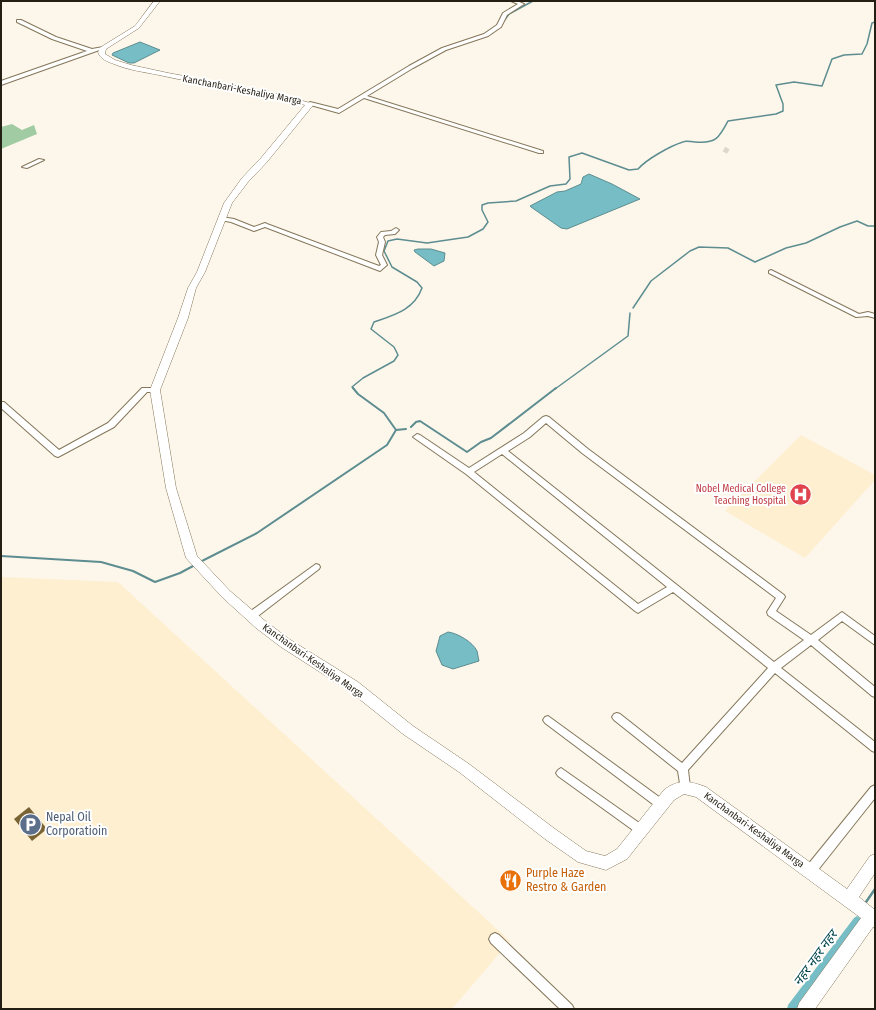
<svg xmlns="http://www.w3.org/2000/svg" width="876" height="1010" font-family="'Fira Sans Condensed','Noto Sans Devanagari',sans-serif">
  <rect width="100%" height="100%" fill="#fdf7eb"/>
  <!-- built -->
  <path fill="#fdefd0" d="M801 435 875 475V480L805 558 725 511Z
    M1 577 118 582 510 941 452 1009H1Z"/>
  <!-- forest -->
  <path fill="#a1cba3" d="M12 124 22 130 34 125 37 134 1 149V127Z"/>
  <!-- water -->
  <path fill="#76bdc5" stroke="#5d8d90" d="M140 42 160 50 134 63H129L112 55 113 53Z
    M589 174 612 184 640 199 567 229 561 228 531 207 530 206 557 192 565 191 581 184 583 177Z
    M418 249H431L445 253 444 261 434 266 415 252 414 250Z
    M448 632C457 633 473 642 477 651 478 654 478 658 479 661L453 669 442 665 436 651 440 636Z"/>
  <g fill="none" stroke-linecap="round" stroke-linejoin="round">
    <!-- stream-far2 -->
    <path stroke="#5d8d90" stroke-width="1.5" d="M501 25 509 14 533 1
      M633 308 651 281 690 251 699 247 728 248 755 262 786 248 806 243 840 227 857 221 868 226H875
      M354 389 352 387 363 378 394 361 398 355 394 347 371 329 374 322C394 315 414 310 422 288L417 282 392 267 384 251 388 241 397 239 427 243 468 237 483 229 488 222 482 210V205L488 203 516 201 550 186 566 184 570 179 569 157 582 153 629 170 638 169C647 159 670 146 683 142 686 140 691 142 695 142 716 144 719 138 728 121L776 114 783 111V104L776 85 794 82 822 86 832 59 844 55 862 54 867 44 872 23 875 22
      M555 389 628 336 630 313"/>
    <!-- stream-far1 -->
    <path stroke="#5d8d90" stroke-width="2" d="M411 427 416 422 420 421 467 452 481 442 491 438 556 388
      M396 430 406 429
      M1 556 101 562 133 571 155 582 180 573 195 565
      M200 562 257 533 387 445 396 430 384 413 358 394 353 388"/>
    <!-- stream -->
    <path stroke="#5d8d90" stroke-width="2.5" d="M864 905 875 889"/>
    <!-- canal -->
    <path fill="#76bdc5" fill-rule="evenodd" d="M857 916 860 918 862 921 860 924 798 1009H787L788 1005 854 918Z"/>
  </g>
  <!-- building -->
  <path fill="#796333" d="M29 807 47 829 32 841 14 819Z"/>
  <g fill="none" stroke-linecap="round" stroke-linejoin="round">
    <!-- street-tunnel -->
    <path stroke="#dcd6cb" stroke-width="5" stroke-dasharray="5 2.5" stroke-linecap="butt" d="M724 149 729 152"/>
    <defs>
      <path id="street" d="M511 1H517L524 4 507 15 501 27 488 36 446 50 413 68 367 96 543 151V153H539L364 98 339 113 307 104 310 102 338 109 409 66 442 48 484 34 497 25 503 13 518 4Z
        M17 20H21L56 37 92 49 103 47 105 48 1 85V81L87 51 52 39 17 22Z
        M39 159 44 160 27 168 22 167Z
        M222 217 234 219 254 227 265 223 267 224 379 266 381 265 376 255 379 242 377 237 381 232 391 231 396 228 399 230 395 234 385 235 383 237 385 242 382 255 387 265 380 271 265 227 254 231 231 222 220 220V218Z
        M771 270 859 314 868 312 875 314V318L868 316 856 317 769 273V271Z
        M142 388H155L159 390 155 392H147L114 427 58 457 55 456 1 408V402H4L59 450 108 423Z
        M546 416 549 417 588 449 784 595 785 597 776 611 811 635 842 612 875 636V645L842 621 818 640 875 687V697L872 696 811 645 781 668 875 742V752L872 751 775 673 688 770 690 787 689 790 685 792 681 790 678 771 614 720 612 717 614 714 617 713 620 714 682 763 768 668 673 592 641 611 638 613 635 611 466 474 413 437 417 434 420 435 469 468 524 433 543 417ZM546 423 582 453 776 598 767 612 768 615 804 640 774 662 508 451 530 437ZM502 454 667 587 638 604 474 472Z
        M316 564 319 565 320 567 319 569 254 619 251 620 248 619 247 616 248 613Z
        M548 716 666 802 667 805 666 808 662 810 658 808 545 723 543 720 545 717Z
        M561 768 645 827 646 830 645 833 641 835 637 833 558 776 556 773 558 770Z
        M875 785V798L814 875 810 876 806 875 805 871 806 867 871 787Z
        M495 933 499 935 572 1005 574 1009H560L491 943 489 939 491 935Z"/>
      <path id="secondary" d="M154 1H160L139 28 106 49 105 54 115 60 131 65 168 73 270 92 314 104 267 162 248 182 232 203 205 272 196 288 188 318 160 390 176 488 197 556 230 591 264 620 289 639 358 682 413 726 469 764 555 829 586 851 605 856 617 849 664 790C678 779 690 781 706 787L847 889 870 856 875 854V873L859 897 875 910V927H873L815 1009H797L799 1003 861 918 696 797 684 794 674 800 627 859 606 870 578 862 545 839 459 772 403 734 348 690 281 647 256 628 222 597 186 558 166 488 150 390 178 318 188 288 197 272 224 203 242 178 261 158 305 105C257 91 207 86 159 75 144 72 128 70 114 64 108 62 100 59 98 52L101 47 135 26Z"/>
    </defs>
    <!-- street casing -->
    <use href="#street" stroke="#84765a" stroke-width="2"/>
    <!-- secondary casing -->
    <use href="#secondary" stroke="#84765a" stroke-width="1"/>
    <!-- street -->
    <use href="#street" fill="#fff" fill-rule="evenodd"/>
    <!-- secondary -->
    <use href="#secondary" fill="#fff" fill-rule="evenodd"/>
  </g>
  <!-- icons -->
  <defs>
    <symbol id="hospital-disc" viewBox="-11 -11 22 22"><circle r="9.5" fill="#e0444e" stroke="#fff"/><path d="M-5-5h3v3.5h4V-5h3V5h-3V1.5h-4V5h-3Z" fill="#fff"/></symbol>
    <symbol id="parking-disc" viewBox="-11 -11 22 22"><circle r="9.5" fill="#5c6f8a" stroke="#fff"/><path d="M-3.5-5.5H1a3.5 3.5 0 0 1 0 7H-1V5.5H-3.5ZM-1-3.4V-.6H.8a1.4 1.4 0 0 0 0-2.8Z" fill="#fff"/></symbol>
    <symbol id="restaurant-disc" viewBox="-11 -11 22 22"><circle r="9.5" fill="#e8710a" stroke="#fff"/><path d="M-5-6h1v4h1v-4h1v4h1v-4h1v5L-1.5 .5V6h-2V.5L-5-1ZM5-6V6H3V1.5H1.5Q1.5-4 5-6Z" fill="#fff"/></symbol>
  </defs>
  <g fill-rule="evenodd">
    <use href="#hospital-disc" x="788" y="482" width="25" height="25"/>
    <use href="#parking-disc" x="18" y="812" width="25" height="25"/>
    <use href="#restaurant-disc" x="498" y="868" width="25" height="25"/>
  </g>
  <g text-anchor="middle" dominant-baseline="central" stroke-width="4" stroke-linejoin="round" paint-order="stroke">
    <!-- street labels -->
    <g font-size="10" fill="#241e13" stroke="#fff">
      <text transform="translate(242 90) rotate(11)">Kanchanbari-Keshaliya Marga</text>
      <text transform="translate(313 661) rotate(35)">Kanchanbari-Keshaliya Marga</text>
      <text transform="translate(754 830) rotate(36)">Kanchanbari-Keshaliya Marga</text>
    </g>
    <!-- health labels -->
    <g font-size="10" fill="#be3a42" stroke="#fff" text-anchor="end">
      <text x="786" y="489">Nobel Medical College<tspan x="786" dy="12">Teaching Hospital</tspan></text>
    </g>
    <!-- near-service labels -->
    <g font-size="12" fill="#4e5e75" stroke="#fff" text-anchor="start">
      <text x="46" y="817">Nepal Oil<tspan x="46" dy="14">Corporatioin</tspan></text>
    </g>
    <!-- near-food labels -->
    <g font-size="12" fill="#c56008" stroke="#fff" text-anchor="start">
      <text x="526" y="873">Purple Haze<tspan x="526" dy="14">Restro &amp; Garden</tspan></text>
    </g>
    <!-- near-water labels -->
    <g font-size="13" font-style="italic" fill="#00454b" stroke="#fff">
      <text transform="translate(815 958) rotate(-54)">नहर नहर नहर</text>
    </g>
  </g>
  <!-- border -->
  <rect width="876" height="1010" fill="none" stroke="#241e13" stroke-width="4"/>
</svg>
